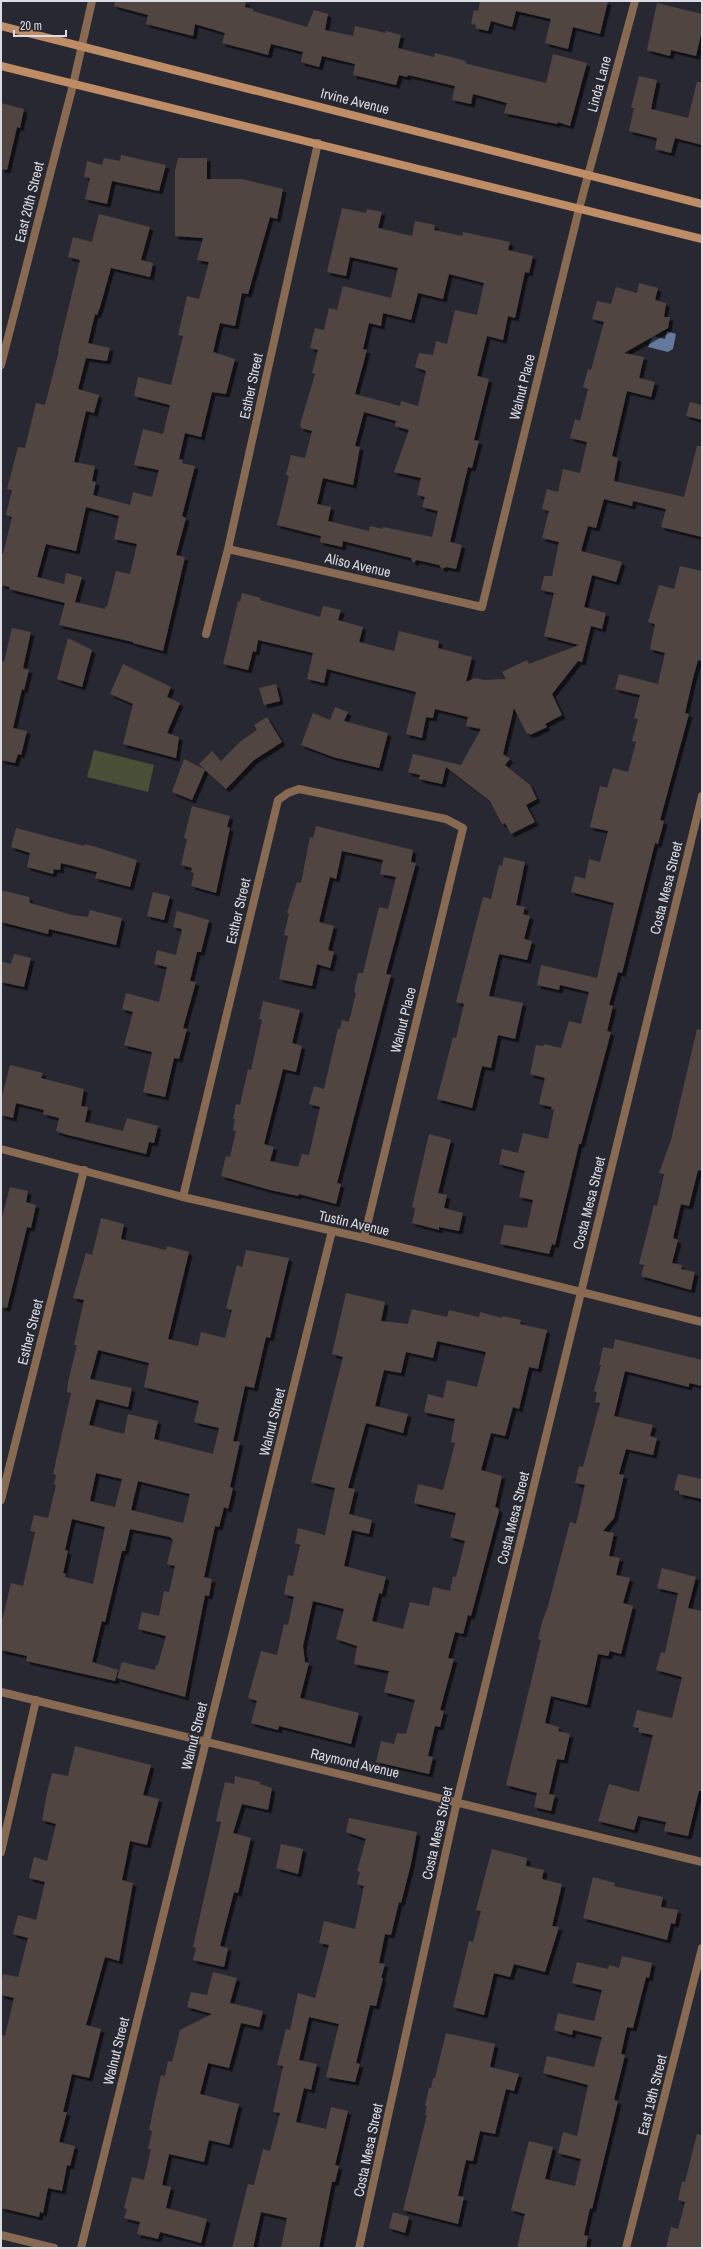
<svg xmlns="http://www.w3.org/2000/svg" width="703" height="2249" font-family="'Archivo Narrow',sans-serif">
  <defs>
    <filter id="shadow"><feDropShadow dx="3.5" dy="3.5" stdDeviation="0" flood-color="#0009"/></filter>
  </defs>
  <rect width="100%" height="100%" fill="#272831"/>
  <!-- green -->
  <path fill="#4a4f38" d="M94 750 154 765 148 792 87 777Z"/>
  <!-- water -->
  <path fill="#64799c" d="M667 331 676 334 673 349 668 352 648 347 653 336 665 339Z"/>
  <!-- building -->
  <path fill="#514543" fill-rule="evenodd" filter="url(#shadow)" d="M115 1H246L245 7 253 9V11L307 27 314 10 328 14 325 30 353 36 355 26 386 33V31L401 35 398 48 434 57 435 53 466 61 465 63 472 65 546 83 553 54 587 63 570 126 558 122 557 124 504 113 507 103 473 94 471 104 452 100 455 86 408 75 407 77 399 75 396 85 353 75 355 64 322 56 319 67 301 62 303 52 271 44 268 55 222 43 225 33 195 24 193 36 146 24 148 15 114 6Z
    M480 1H608L600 34 573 27 568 49 545 43 551 19 516 11 512 27 491 21 488 31 475 28 476 25 471 24 474 10 478 11Z
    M657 3 702 14V30L696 56 671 50 670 56 647 50Z
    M639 76 657 80 651 109 688 118 697 82H702V145L675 138 671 153 655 149 657 138 629 131 634 108H631Z
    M1 103 24 109 20 128 17 127 7 170 1 169Z
    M121 155 166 165 159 191 112 181 107 204 85 199 90 178 84 177 87 161 102 165 104 158 120 161Z
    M178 158H207V179H242L283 189 277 219 270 217 248 294 242 293 235 326 220 323 213 352 235 359 226 394 212 392 201 437 185 433 179 459 183 460 182 463 195 466 182 516 186 518 176 555 185 557 163 651 133 643V642L59 625 65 603 9 589 10 587 1 585V554H3L12 517 6 515 12 490 7 489 18 447 25 448 36 403 45 405 59 351H58L80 260 68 257 73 237 92 242 99 214 150 227 141 260 153 263 150 277 111 268 100 307 97 315 95 314 88 343 110 348 107 361 86 358 78 389 99 395 94 413 86 411 74 462 95 466 92 481 96 482 93 495 130 505 133 492 152 497 159 470 134 465 143 429 163 434 170 405 134 396 138 377 171 385 183 336 178 335 187 296 199 299 209 262 197 260 203 238 175 236V171ZM86 507 119 516 114 539 137 544 130 574 116 571 107 607 105 606V609L75 602 82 577 66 573 64 584 37 577 46 544 76 551Z
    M342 208 366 213 367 209 382 212 378 228 412 236 415 221 435 225 434 230 462 236 463 232 510 242 508 250 533 256 529 273 525 272 515 318 508 316 503 340 487 336 477 376 489 379 474 440 479 441 472 468 468 467 450 542 462 545 456 569 446 567 442 569 439 565 417 560 413 563 411 558 343 541 342 547 320 542 321 536 277 525 289 476 286 475 291 455 305 458 312 431 301 428 300 425 315 374 312 373 318 350 310 348 315 328 324 330 329 308 337 310 343 286 391 298 398 268 350 257 346 276 327 272ZM449 274 484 283 477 315 455 310 447 344 436 341 433 355 419 353 415 367 426 371 418 406 401 401 400 406 355 394 367 350 363 349 369 323 381 326 383 313 411 320 418 293 443 299ZM364 412 396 421 395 426 409 430 394 472 421 478 417 495 425 497 422 507 438 511 432 537 383 527 382 529 370 526 369 531 328 521 331 507 317 504 323 478 353 485 360 447 355 446Z
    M639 283 658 288 655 300 666 303 664 317H670L668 328 624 353 644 357 639 378 655 382 651 397 627 391 612 456 618 458 614 481 684 497 697 446H702V537L661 527 666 509 633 501 632 506 604 499 596 528 588 526 581 551 622 562 616 582 592 575 584 607 606 613 602 629 591 626 582 662 578 661 552 694 562 715 545 724 547 727 530 735 529 733 527 734 514 708 503 754 510 759 505 765 530 785 537 799 526 805 535 822 511 834 505 823 502 824 490 801 446 767 442 784 419 779 420 775 408 772 413 754 461 765 481 729 466 726 468 717 435 709 433 718 426 717 422 738 406 734 416 692 327 669 324 683 307 679 313 653 258 640 256 652 253 651 248 670 223 664 238 601 240 602 242 593 261 598 260 600 320 617 323 606 341 610 338 620 363 627 359 642 394 651 399 631 439 641 438 648 472 657 466 682 475 678 484 680 506 679 502 672 527 660 529 664 579 645 544 636 554 593 541 590 544 576H552L559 542 542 538 549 511 542 509 547 489 558 492 563 469 580 473 587 442 570 438 575 419 580 421 588 389 583 387 588 369 591 370 604 322 592 319 597 301 611 304 616 287 637 293Z
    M690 402 702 405V420L686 416Z
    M680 566 702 571V661L698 660 693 678 685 713 689 714 660 820 664 821 658 844 655 843 622 973 618 972 609 1005 613 1006 607 1031 611 1032 581 1144H579L555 1245 552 1244 549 1254 500 1244 504 1225 527 1228 533 1200 519 1197 525 1171 499 1164 502 1149 518 1153 523 1133 548 1139 554 1110 551 1109 552 1107 539 1104 545 1078 530 1074 536 1045 543 1046 544 1044 561 1048 569 1021 581 1024 589 992 560 985 559 990 537 985 541 965 597 978 614 903 571 892 575 876 585 879 589 859 600 862 608 831 590 827 600 786 607 788 613 768 628 772 636 742 632 741 638 719 634 718 640 695 615 689 619 674 658 684 665 653 650 649 655 624 648 622 659 585 674 589Z
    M12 628 31 632 23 668 29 670 24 690 22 689 13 728 27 731 21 755 18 754 15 763 1 760V661L4 662Z
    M68 638 92 650 82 687 57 679Z
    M123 664 171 687 167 697 180 703 167 733 179 737 176 758 123 744 133 704 110 694Z
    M276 684 280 701 264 705 259 688Z
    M335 707 348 712 344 721 388 733 379 768 333 757 301 745 313 713 330 720Z
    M267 717 282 742 254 760 226 789 205 770 192 800 172 792 184 759 204 769 199 764 212 751 221 761 241 741 257 730 254 725Z
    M192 806 230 816 227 827 230 828 216 893 191 886 194 873 191 872 192 868 181 865 187 839 184 838Z
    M316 826 413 850 411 862 416 863 386 974 391 975 337 1183 341 1184 336 1204 299 1194 298 1196 270 1190 221 1176 226 1156 230 1157 236 1131 233 1130 235 1119H233L236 1104 240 1105 248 1069 251 1070 262 1020 259 1019 263 1001 300 1010 292 1043 302 1046 296 1072 283 1069 264 1144 274 1147 270 1161 298 1167 302 1154 309 1155 320 1107 309 1104 314 1086 324 1089 338 1028 340 1029 342 1020 349 1022 356 993 354 992 358 973H363L379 907 388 909 396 877 380 874 383 860 342 851 336 879 330 877 319 922 334 926 328 950 334 952 330 968 317 964 312 986 279 979 288 936 284 935 289 914 287 913 297 882 301 883 310 837 313 838Z
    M16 828 84 846 85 844 96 847 137 860 130 887 95 878 97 872 61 863 60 870 54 869 53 874 27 867 30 853 11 847Z
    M504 857 525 862 516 905 525 907 523 914 530 916 524 939 532 941 527 960 499 954 489 996 523 1003 515 1039 498 1035 491 1068 482 1066 472 1108 437 1099 453 1037 456 1038 464 1004 456 1002 483 897 491 899 499 865 502 866Z
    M1 890 29 897 30 903 72 915 88 917 90 910 122 918 116 945 49 929 48 934 1 922Z
    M153 892 170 896 164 920 147 916Z
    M177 911 209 920 201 952H197L190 981 196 982 183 1028 187 1029 179 1059 174 1058 165 1097 143 1092 152 1052 124 1045 133 1012 122 1009 126 993 159 1002 167 967 154 964 157 950 176 955 182 929 173 927Z
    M14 954 31 958 24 987 1 982V961L11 964Z
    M697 1029 702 1030V1171L698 1170 689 1206 681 1204 673 1238 678 1240 672 1263 682 1265 681 1269 695 1272 691 1290 641 1276 644 1265 639 1264 654 1205 657 1206 664 1174 659 1173 671 1140Z
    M10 1065 43 1073 41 1078 84 1089 81 1106 88 1107 85 1122 123 1131 127 1118 158 1126 154 1143 149 1142 146 1154 64 1134 56 1131 59 1118 43 1114 44 1110 16 1103 13 1118 1 1115V1100Z
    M429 1134 451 1140 438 1193 447 1195 444 1208 463 1213 459 1231 439 1227V1230L412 1223 415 1208 412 1207Z
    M10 1187 28 1191 26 1202 36 1205 31 1228 27 1227 7 1308 1 1307V1221Z
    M101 1218 124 1224 121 1239 166 1250 167 1246 189 1252 168 1339 198 1346 201 1332 225 1338 232 1310 226 1308 237 1265 242 1267 246 1250 289 1258 270 1338 266 1337 254 1388 245 1386 233 1441 240 1442 230 1487 233 1488 228 1509 224 1507 219 1527 215 1526 204 1577 212 1579 209 1596 205 1595 185 1697 117 1678 122 1662 155 1670 156 1665H158L166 1636 138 1629 142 1612 159 1616 164 1591 169 1592 175 1566 167 1564 173 1540 170 1537 130 1529 125 1551H122L105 1622 102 1621 92 1662 118 1670 115 1681 26 1661 27 1656 1 1650V1625L11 1583 23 1586 35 1532 30 1531 34 1515 48 1518 56 1485 54 1484 56 1475 53 1474 71 1393 67 1392 68 1382 77 1345H74L84 1300 73 1298 86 1253 92 1255ZM98 1350 149 1363 144 1387 199 1401 194 1422 219 1428 213 1454 154 1439 158 1421 128 1414 124 1434 89 1425 96 1399 128 1407 132 1388 90 1379ZM96 1473 122 1479 115 1507 90 1501ZM138 1481 190 1494 183 1523 131 1510ZM72 1519 105 1527 93 1584 65 1577 66 1574 63 1573 68 1551 65 1550Z
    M346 1293 385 1302 381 1321 408 1324 412 1309 447 1317 449 1310 479 1317 480 1312 502 1318 503 1316 521 1320 520 1324 547 1330 538 1369 529 1367 519 1409 513 1407 505 1436 491 1433 481 1470 502 1476 495 1507 498 1508 499 1511 471 1616 468 1615 463 1634 455 1632 448 1658 454 1659 440 1710 444 1711 440 1727 435 1726 428 1756 433 1757 429 1774 376 1762 381 1741 394 1744 397 1733 406 1734 415 1700 384 1692 389 1671 354 1664 357 1646 336 1639 344 1609 313 1601 303 1646 305 1662 309 1663 300 1698 359 1713 351 1744 279 1726 278 1730 251 1723 257 1701 248 1698 261 1651 277 1655 284 1624 288 1625 294 1597 284 1594 288 1575 293 1576 300 1545 295 1543 298 1528 325 1535 332 1502 335 1488 311 1482 343 1357 332 1354ZM437 1341 486 1352 477 1387 447 1380 443 1398 428 1394 424 1412 455 1419 451 1442 455 1443 443 1490 418 1484 414 1503 456 1513 450 1537 465 1541 456 1577 453 1576 450 1591 433 1587 429 1606 410 1602 403 1629 372 1621 379 1593 382 1594 386 1577 344 1566 352 1530 369 1534 372 1520 349 1514 355 1489 348 1488 366 1423 403 1433 408 1414 375 1406 384 1370 401 1373 406 1352 433 1358Z
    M615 1339 702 1360V1386L689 1383V1387L625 1371 614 1416 653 1425 650 1436 657 1438 653 1455 626 1449 619 1474 624 1475 614 1518 603 1531 614 1533 609 1556 620 1558 616 1575 630 1578 623 1603 633 1606 621 1654 610 1651 608 1656 598 1654 587 1705 551 1696 545 1723 559 1727 558 1731 570 1734 564 1760 557 1759 549 1794 555 1795 551 1811 534 1807 537 1793 506 1785 541 1640 538 1639 542 1622 548 1606 570 1522 576 1524 585 1485 575 1483 579 1466 583 1467 600 1403 595 1402 597 1392 594 1391 601 1365H599L603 1347 613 1349Z
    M678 1474 702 1479V1499L679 1494V1491L674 1490Z
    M662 1568 696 1577 688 1608 702 1611V1791H699L688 1836 664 1831 666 1822 638 1816 634 1830 598 1821 609 1784 639 1792 653 1735 638 1732 639 1728 633 1727 637 1710 672 1718 682 1677 656 1670 661 1652 665 1653 678 1593 657 1588Z
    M75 1746 151 1765 143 1795 159 1799 147 1845 130 1841 122 1880 133 1883 119 1961 105 1957 86 2025 101 2029 89 2078 72 2074 63 2112H67L59 2142 75 2146 70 2166 67 2165 62 2191 48 2188 43 2213 40 2212 39 2217 1 2208V2035L5 2036 14 1998 1 1995V1984L3 1974 18 1977 28 1938 13 1934 18 1915 36 1920 45 1882 29 1878 34 1857 47 1861 56 1824 42 1820 47 1793 52 1773 68 1776Z
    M235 1776 260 1782V1784L272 1788 268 1810 242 1804 233 1833 251 1838 238 1893 234 1892 220 1946 228 1948 224 1967 193 1960 196 1948 193 1947 221 1822 216 1821 225 1782 234 1784Z
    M349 1818 417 1832 411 1864 401 1903 399 1902 391 1935 385 1934 379 1963 385 1964 381 1978H383L376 2006 370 2005 356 2063 360 2064 355 2082 326 2077 339 2024 309 2017 299 2060 317 2064 311 2090 304 2088 296 2122 326 2129 331 2107 348 2111 335 2165 339 2166 335 2182H332L319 2248H281L287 2218 261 2212 253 2248H232L248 2184 254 2185 263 2149 270 2151 280 2113 273 2112 283 2066 277 2065 286 2029 290 2030 298 1993 315 1998 329 1945 319 1943 324 1921 355 1929 364 1886 357 1884 360 1872 357 1871 366 1839 346 1832Z
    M281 1844 303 1849 298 1874 276 1868Z
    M492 1849 527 1858 526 1866 544 1870 542 1879 562 1884 552 1926 559 1927 545 1972 514 1964 510 1977 494 1973 484 2015 453 2007 469 1941 473 1942 481 1911 476 1910Z
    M593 1877 615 1883 614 1886 663 1897 661 1907 678 1910 675 1924 671 1923 667 1940 583 1918Z
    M622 1956 652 1963 649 1978 646 1977 633 2028 627 2027 621 2054 625 2055 614 2100 618 2101 592 2209 590 2208 584 2235 588 2236 586 2248H517L525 2214 511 2210 529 2141 553 2147 545 2179 575 2186 581 2159 558 2153 563 2132 577 2136 588 2085 543 2073 547 2056 594 2067 602 2037 573 2030 572 2035 554 2030 558 2013 594 2021 602 1990 572 1983 577 1962 608 1969 609 1965 619 1968Z
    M213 1972 237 1978 230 2003 263 2011 259 2027 241 2023 229 2068 208 2063 200 2094 239 2104 229 2145 209 2140 204 2162 169 2154 162 2185 171 2187 166 2208 207 2219 201 2243 160 2232 158 2239 137 2234 140 2222 124 2218 127 2209 124 2208 132 2177 144 2180 151 2149H148L152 2131 149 2130 155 2101 161 2075 165 2076 168 2061 172 2062 180 2030 212 2014 187 2007 191 1992 207 1995Z
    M446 2033 495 2044 490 2067 519 2074 514 2091 506 2089 495 2134 480 2131 473 2161 466 2160 458 2196 464 2197 458 2224 403 2210 427 2115H425L427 2106H425L429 2088H431L433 2078H435Z
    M697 2134 702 2135V2248H666L671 2227 678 2229 685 2202 678 2200 682 2182H685Z
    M393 2212 409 2217 405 2233 389 2228Z"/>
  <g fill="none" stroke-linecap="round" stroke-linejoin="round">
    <!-- minor -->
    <path stroke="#886951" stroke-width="8" d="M1 365 73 85 92 1
      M228 549 482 607 579 209 635 1
      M206 634 228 549 318 143
      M183 1197 278 800 288 793 299 789 446 819 463 828 364 1238
      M1 1500 84 1170
      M1 1692 702 1862
      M1 1852 36 1700
      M81 2248 332 1231
      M359 2248 457 1801 702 796"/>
    <!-- tertiary -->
    <path stroke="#886951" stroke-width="8" d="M1 1149 183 1197 364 1238 702 1322
      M1 2235 54 2248
      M626 2248 702 1948"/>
    <!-- secondary -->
    <path stroke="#bf8d65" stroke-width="8" d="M1 26 702 204
      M1 66 702 239"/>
  </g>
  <g text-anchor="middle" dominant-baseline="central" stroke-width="3" stroke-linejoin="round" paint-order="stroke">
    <!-- street labels -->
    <g font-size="14" fill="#dcdde3" stroke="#272831">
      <text transform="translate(599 84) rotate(-75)">Linda Lane</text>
      <text transform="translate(355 101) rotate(14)">Irvine Avenue</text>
      <text transform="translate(29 202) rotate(-76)">East 20th Street</text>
      <text transform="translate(251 386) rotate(-78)">Esther Street</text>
      <text transform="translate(522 387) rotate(-76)">Walnut Place</text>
      <text transform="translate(358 565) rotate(13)">Aliso Avenue</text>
      <text transform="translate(666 888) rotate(-76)">Costa Mesa Street</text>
      <text transform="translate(238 911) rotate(-77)">Esther Street</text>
      <text transform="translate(403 1020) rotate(-76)">Walnut Place</text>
      <text transform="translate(589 1203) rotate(-76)">Costa Mesa Street</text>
      <text transform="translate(354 1223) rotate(13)">Tustin Avenue</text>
      <text transform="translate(30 1332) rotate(-76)">Esther Street</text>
      <text transform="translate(272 1422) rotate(-76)">Walnut Street</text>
      <text transform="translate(513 1518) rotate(-76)">Costa Mesa Street</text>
      <text transform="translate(194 1736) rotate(-76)">Walnut Street</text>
      <text transform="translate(355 1763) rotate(13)">Raymond Avenue</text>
      <text transform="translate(437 1833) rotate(-77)">Costa Mesa Street</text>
      <text transform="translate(116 2051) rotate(-76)">Walnut Street</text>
      <text transform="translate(652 2095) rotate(-76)">East 19th Street</text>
      <text transform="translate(368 2150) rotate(-78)">Costa Mesa Street</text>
    </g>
  </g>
  <!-- border -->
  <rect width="703" height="2249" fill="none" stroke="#dcdde3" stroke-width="4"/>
  <!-- scale -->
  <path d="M14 30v6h52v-6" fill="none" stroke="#dcdde3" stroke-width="2"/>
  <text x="20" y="30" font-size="12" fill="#dcdde3" stroke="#272831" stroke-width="3" paint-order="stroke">20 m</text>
</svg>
